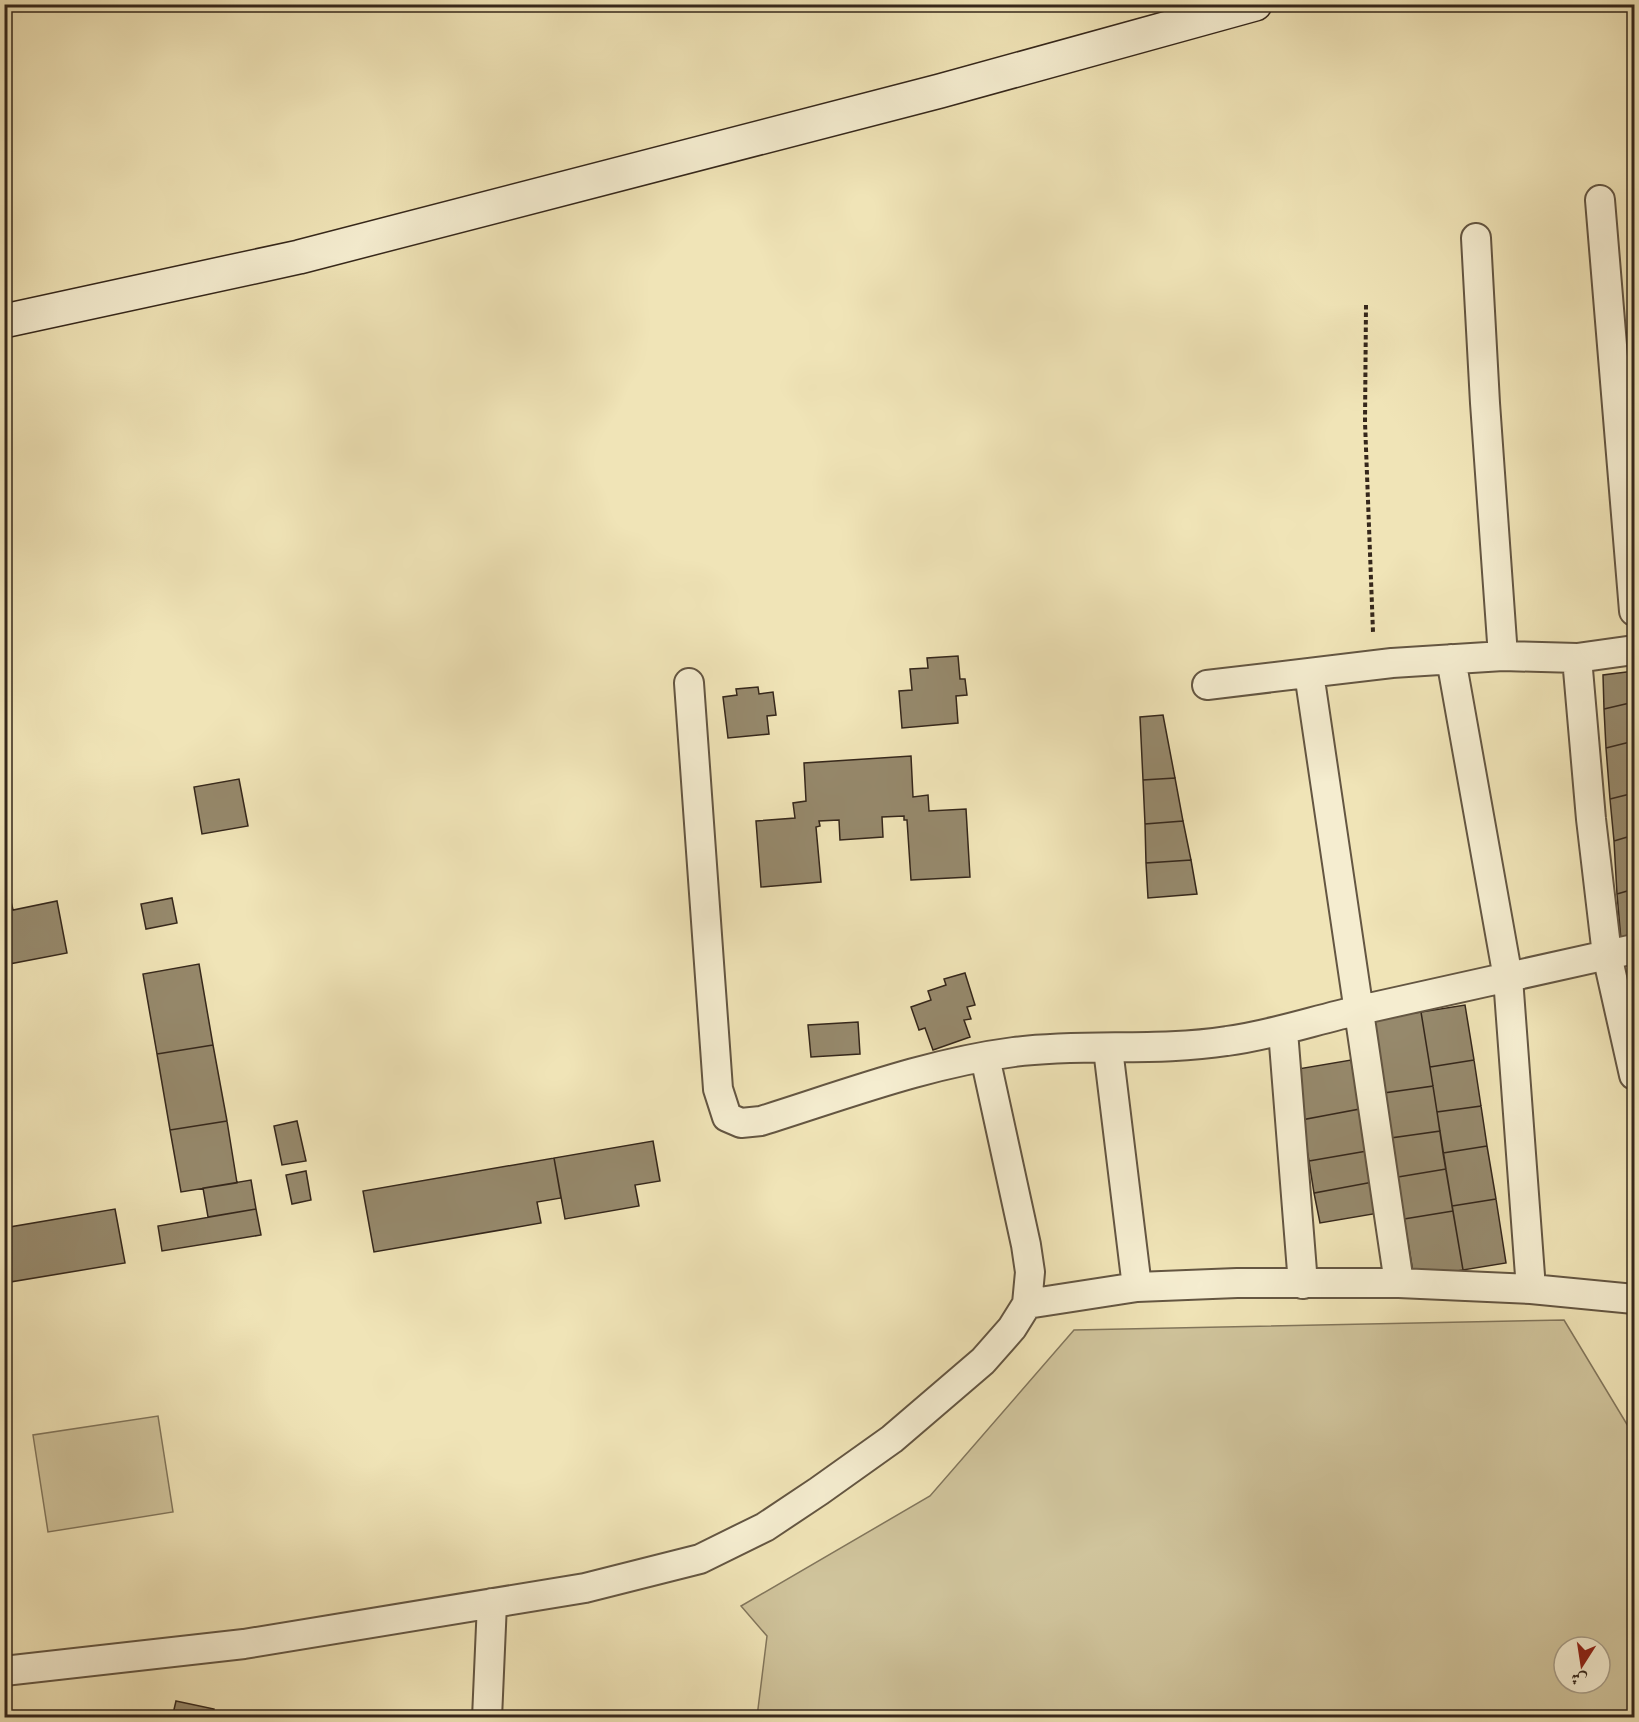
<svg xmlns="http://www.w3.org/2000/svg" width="1639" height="1722" font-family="'Libre Bodoni',Amiri,serif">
  <rect width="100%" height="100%" fill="#f0e4b7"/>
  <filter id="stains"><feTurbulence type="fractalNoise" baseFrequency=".00333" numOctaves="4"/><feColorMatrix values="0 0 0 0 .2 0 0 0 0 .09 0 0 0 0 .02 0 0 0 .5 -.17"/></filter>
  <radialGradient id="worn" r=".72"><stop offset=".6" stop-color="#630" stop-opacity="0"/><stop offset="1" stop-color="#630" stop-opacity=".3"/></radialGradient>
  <!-- green -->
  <path fill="#d0c49c" stroke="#82765c" stroke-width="1.5" fill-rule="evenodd" d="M1564 1320 1634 1436V1717H757L767 1636 741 1606 930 1496 1074 1330ZM1564 1647H1600V1683H1564Z
    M158 1416 173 1512 48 1532 33 1435Z"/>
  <!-- building -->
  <path fill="#96896c" stroke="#35271b" stroke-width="1.5" d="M958 656 960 679H965L967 695 956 696 958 723 902 728 899 691 912 690 910 669 928 668 927 658Z
    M1634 671V702L1604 709 1603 675Z
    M758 687 759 694 773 692 776 715 767 716 769 734 728 738 723 697 737 695 736 689Z
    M1634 702V741L1606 748 1604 709Z
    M1163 715 1175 778 1143 780 1140 717Z
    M1634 741V793L1610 799 1606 748Z
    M911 756 913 797 928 795 929 811 966 809 970 877 911 880 907 820H904V816L882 817 883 837 840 840 839 820 819 821 820 826 816 827 821 882 761 887 756 821 795 818 793 803 806 801 804 763Z
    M1175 778 1183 821 1145 824 1143 780Z
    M239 779 248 826 202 834 194 787Z
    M1634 793V835L1614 841 1610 799Z
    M1183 821 1191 860 1146 863 1145 824Z
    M1634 835V889L1617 894 1614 841Z
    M1191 860 1197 894 1148 898 1146 863Z
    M1634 889V937L1621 940 1617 894Z
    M9 893 13 910 57 901 67 953 4 965V894Z
    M172 898 177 923 146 929 141 904Z
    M199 964 213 1045 157 1054 143 974Z
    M965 973 975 1005 967 1007 971 1019 964 1020 970 1037 933 1050 925 1028 919 1030 911 1007 931 1000 928 991 946 985 944 979Z
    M1465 1005 1474 1060 1430 1067 1421 1012Z
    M1421 1012 1433 1086 1384 1093 1372 1019Z
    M858 1022 860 1054 811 1057 808 1025Z
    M213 1045 227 1121 170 1130 157 1054Z
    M1351 1060 1360 1109 1301 1120 1292 1070Z
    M1474 1060 1481 1106 1437 1112 1430 1067Z
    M1433 1086 1440 1131 1391 1138 1384 1093Z
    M1481 1106 1487 1146 1443 1153 1437 1112Z
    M1360 1109 1367 1151 1309 1161 1301 1120Z
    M227 1121 237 1183 181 1192 170 1130Z
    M297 1121 306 1161 282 1165 274 1126Z
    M1440 1131 1446 1169 1398 1177 1391 1138Z
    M653 1141 660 1181 635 1185 639 1206 565 1219 554 1158Z
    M1487 1146 1496 1199 1452 1206 1443 1153Z
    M1367 1151 1373 1182 1314 1193 1309 1161Z
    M554 1158 561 1198 537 1202 541 1223 374 1252 363 1191Z
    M1446 1169 1453 1211 1404 1219 1398 1177Z
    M306 1171 311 1200 292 1204 286 1175Z
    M251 1180 256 1209 208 1217 203 1188Z
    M1373 1182 1379 1213 1320 1223 1314 1193Z
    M1496 1199 1506 1263 1463 1270 1452 1206Z
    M115 1209 125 1263 4 1283V1228Z
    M256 1209 261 1235 162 1251 158 1226Z
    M1453 1211 1463 1270 1414 1278 1404 1219Z
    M176 1701 214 1709 212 1718H172Z"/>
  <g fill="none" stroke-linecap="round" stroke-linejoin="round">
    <defs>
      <path id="street" d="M1600 200 1634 611
        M1476 238 1485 403 1503 656
        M1577 658 1591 819 1607 955 1634 1075
        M1451 659 1508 978 1531 1289
        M1309 673 1399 1283
        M689 683 718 1089 727 1117 741 1123 761 1121C844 1095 928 1063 1014 1052 1085 1043 1157 1052 1227 1041 1273 1035 1315 1020 1360 1010 1451 989 1543 970 1634 949
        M1207 685 1392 663 1503 656 1577 658 1634 650
        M1283 1031 1303 1284
        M1108 1049 1137 1287
        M1027 1304 1137 1287 1237 1283H1399L1531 1289 1634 1299
        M4 1671 244 1644 585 1588 700 1559 765 1527 819 1491 892 1439 983 1361 1012 1328 1027 1304 1030 1272 1026 1245 985 1057
        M487 1718 492 1603"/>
      <path id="secondary" d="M4 321 299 257 940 91 1255 4"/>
    </defs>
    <!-- street casing -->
    <use href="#street" stroke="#645642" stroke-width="32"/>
    <!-- secondary casing -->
    <use href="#secondary" stroke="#35271b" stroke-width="36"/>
    <!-- path -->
    <path stroke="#35271b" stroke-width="4" stroke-dasharray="4.5 3" stroke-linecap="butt" d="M1366 305 1365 422 1373 632"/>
    <!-- street -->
    <use href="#street" stroke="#f5edd0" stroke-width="28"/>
    <!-- secondary -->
    <use href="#secondary" stroke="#f5edd0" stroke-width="33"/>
  </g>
  <!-- margin -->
  <rect width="1639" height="1722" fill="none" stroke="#f0e4b7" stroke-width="24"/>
  <rect x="6" y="6" width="1627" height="1710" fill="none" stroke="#35271b" stroke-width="3"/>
  <rect x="12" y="12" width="1615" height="1698" fill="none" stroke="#35271b" stroke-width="1.5"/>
  <!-- north arrow -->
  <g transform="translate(1582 1665) rotate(192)"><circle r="28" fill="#f5edd0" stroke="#a89e88" stroke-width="1.5"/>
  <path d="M0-4.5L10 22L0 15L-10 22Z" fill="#8f2418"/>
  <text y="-9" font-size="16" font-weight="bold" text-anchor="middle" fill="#35271b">ش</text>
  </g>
  <rect width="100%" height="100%" filter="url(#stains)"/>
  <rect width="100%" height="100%" fill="url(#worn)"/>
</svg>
